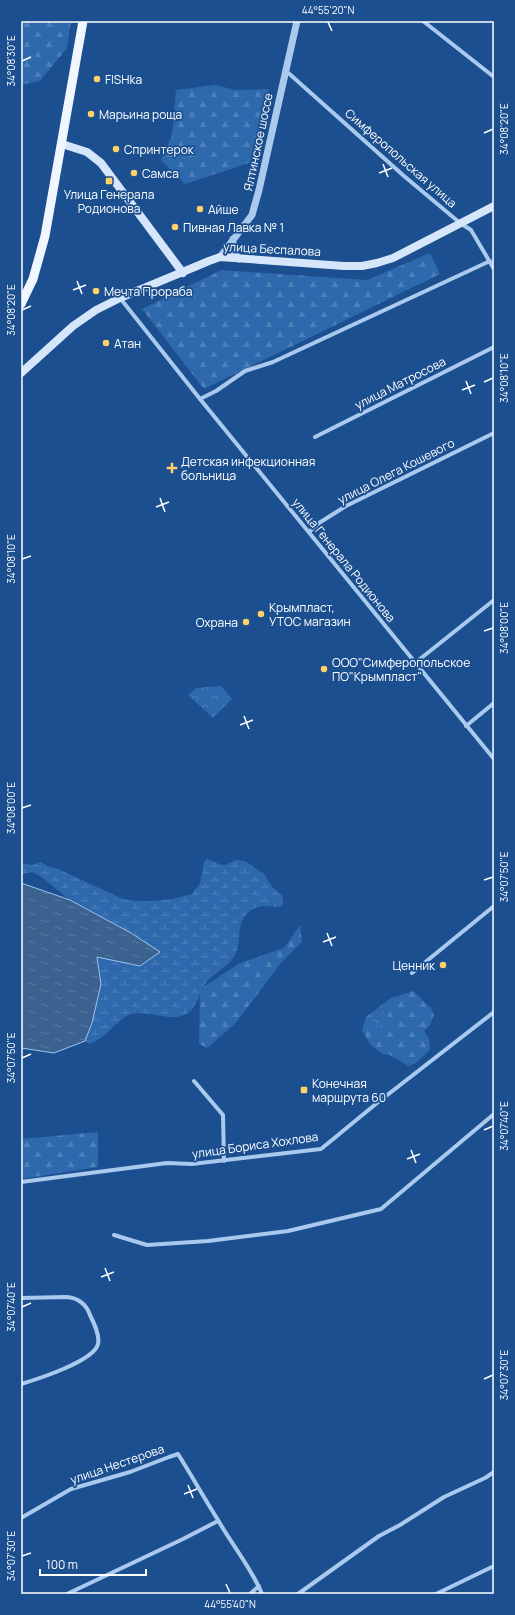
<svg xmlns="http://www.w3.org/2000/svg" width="515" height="1615" font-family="Manrope,sans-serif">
  <defs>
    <pattern id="forest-firs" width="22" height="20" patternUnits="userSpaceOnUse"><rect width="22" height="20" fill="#2e69ad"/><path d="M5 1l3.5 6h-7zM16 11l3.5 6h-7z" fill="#4d80b9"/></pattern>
    <pattern id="wetland-marsh" width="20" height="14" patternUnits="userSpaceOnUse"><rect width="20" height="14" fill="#2e69ad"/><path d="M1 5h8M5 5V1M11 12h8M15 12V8" fill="none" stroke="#4d80b9"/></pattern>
    <pattern id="park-crowns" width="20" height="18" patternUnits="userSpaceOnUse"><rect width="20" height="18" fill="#2e69ad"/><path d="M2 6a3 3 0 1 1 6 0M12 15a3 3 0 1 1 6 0" fill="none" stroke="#4d80b9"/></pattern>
    <pattern id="water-ripples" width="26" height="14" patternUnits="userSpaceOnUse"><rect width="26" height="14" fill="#3c6290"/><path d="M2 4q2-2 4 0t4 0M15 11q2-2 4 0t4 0" fill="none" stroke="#597aa1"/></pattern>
  </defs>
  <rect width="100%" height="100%" fill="#1b4f8f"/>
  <!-- forest -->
  <path fill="url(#forest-firs)" d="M21 21H71L67 48 40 81 21 85Z
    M216 85 235 90 269 89 252 162 185 184 161 160 172 135 176 90Z
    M430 253 440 274 204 389 142 309 221 270 367 280Z
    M300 925 302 942 281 963 235 1024 207 1048 199 1044 200 989 240 963 284 948Z
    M413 991 431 1008 434 1015 430 1025 424 1031 429 1038 430 1050 416 1063 408 1066 390 1055 382 1054 370 1044 362 1030 366 1017 391 998Z
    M98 1132V1167L21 1179V1139Z"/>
  <!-- wetland -->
  <path fill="url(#wetland-marsh)" d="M207 859 219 864 225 865 236 860 245 861 264 874 273 888 282 895 283 902 282 906C272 909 263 903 253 909 233 921 243 942 235 955 228 968 212 973 205 984 199 993 197 1007 188 1013 171 1024 149 1009 131 1014 120 1017 105 1039 90 1044L85 1041 92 1023 101 984 97 956 140 966 159 952 131 933 70 900 40 876 32 872 21 874V863L32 865 41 862 47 866 58 869 123 899 136 901H154L172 899 192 894 200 883 204 862Z"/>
  <!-- park -->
  <path fill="url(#park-crowns)" d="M221 686 232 699 213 718 188 695 196 688Z
    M384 1011 390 1019 378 1028 372 1021Z"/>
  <!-- water -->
  <path fill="url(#water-ripples)" stroke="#9cc4f0" d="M21 883 70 900 131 933 160 952 140 966 97 957 101 984 92 1023 85 1041 54 1053 21 1048Z"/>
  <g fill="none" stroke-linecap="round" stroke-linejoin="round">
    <!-- minor -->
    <path stroke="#a9c9ee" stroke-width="4" d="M423 21 494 77
      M285 70 404 176 460 223 471 230 494 269
      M120 298 200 399 494 759
      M200 399 216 391 245 371 273 362 490 261
      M315 437 494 347
      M309 532 319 523 346 506 494 433
      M415 663 494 600
      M466 726 494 703
      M412 973 494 906
      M194 1081 223 1115 224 1161
      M21 1182 167 1163 192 1164 321 1149 377 1103 494 1012
      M114 1235 147 1245 208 1241 288 1231 381 1209 494 1114
      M21 1298 65 1297C76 1297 86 1303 90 1315 94 1323 100 1335 98 1344 94 1361 38 1379 21 1384
      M21 1518 71 1489 130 1472 169 1457 178 1454C192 1476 204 1498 218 1520 232 1545 251 1567 262 1594
      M67 1594 183 1539 218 1521
      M250 1594 259 1586
      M298 1594 379 1536 400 1525 444 1497 485 1478 494 1472
      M436 1594 494 1566"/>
    <!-- tertiary -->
    <path stroke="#a9c9ee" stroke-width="7" d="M233 239V251L239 259
      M220 257 252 215 259 190 297 21"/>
    <!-- secondary -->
    <path stroke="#d6e6fa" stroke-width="8" d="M62 144 87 152 101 163 183 273
      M21 373 73 326 96 310 120 298 209 261 220 257 344 266H362L377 263 393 258 494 206"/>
    <!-- primary -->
    <path stroke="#f0f6ff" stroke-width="9" d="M21 304 33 279 45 236 83 21"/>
  </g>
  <!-- ticks -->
  <path fill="none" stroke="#fff" stroke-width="1.5" d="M328 22 332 31M22 61 31 57M484 133 493 129M383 164 388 177M379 173 392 168M77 281 82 294M73 290 86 285M22 310 31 306M466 381 471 394M484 382 493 378M462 390 475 385M160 498 165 512M156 507 169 502M22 559 31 556M484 631 493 628M244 716 249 729M240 725 253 720M22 808 31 805M484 880 493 877M327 933 332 946M323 942 336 937M22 1058 31 1054M484 1130 493 1126M411 1150 416 1163M407 1159 420 1154M105 1268 110 1281M101 1277 114 1272M22 1307 31 1303M484 1379 493 1375M188 1485 193 1498M184 1494 197 1489M22 1556 31 1553M226 1584 230 1593"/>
  <!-- markers -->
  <g fill="#ffd166" stroke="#1b4f8f" stroke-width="1.5">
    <circle cx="97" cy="79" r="4"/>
    <circle cx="91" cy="114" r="4"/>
    <circle cx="116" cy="149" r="4"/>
    <circle cx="134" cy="173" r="4"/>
    <rect x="105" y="177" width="8" height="8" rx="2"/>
    <circle cx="200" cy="209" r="4"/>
    <circle cx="175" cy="227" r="4"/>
    <circle cx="96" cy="291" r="4"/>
    <circle cx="106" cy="343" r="4"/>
    <path d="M170 462h4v4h4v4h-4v4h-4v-4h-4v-4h4z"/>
    <circle cx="261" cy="614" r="4"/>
    <circle cx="246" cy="622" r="4"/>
    <circle cx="324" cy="669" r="4"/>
    <circle cx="443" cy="965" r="4"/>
    <rect x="300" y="1086" width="8" height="8" rx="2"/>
  </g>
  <g text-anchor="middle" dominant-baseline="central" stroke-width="3.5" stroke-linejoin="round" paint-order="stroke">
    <!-- poi labels -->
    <g font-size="12" fill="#fff" stroke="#1b4f8f" text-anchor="start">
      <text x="105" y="79">FISHka</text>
      <text x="99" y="114">Марьина роща</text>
      <text x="124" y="149">Спринтерок</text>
      <text x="142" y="173">Самса</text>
      <text x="109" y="194" text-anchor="middle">Улица Генерала<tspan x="109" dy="14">Родионова</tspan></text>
      <text x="208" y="209">Айше</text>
      <text x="183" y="227">Пивная Лавка № 1</text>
      <text x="104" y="291">Мечта Прораба</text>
      <text x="114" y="343">Атан</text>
      <text x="181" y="461">Детская инфекционная<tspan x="181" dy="14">больница</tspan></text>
      <text x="269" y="607">Крымпласт,<tspan x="269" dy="14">УТОС магазин</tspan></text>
      <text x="238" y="622" text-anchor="end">Охрана</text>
      <text x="332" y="662">ООО"Симферопольское<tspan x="332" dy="14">ПО"Крымпласт"</tspan></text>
      <text x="435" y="965" text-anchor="end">Ценник</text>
      <text x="312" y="1083">Конечная<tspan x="312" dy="14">маршрута 60</tspan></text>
    </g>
    <!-- street labels -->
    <g font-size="12" fill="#fff" stroke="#1b4f8f">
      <text transform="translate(258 142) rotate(-78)">Ялтинское шоссе</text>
      <text transform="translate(401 158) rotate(41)">Симферопольская улица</text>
      <text transform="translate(272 249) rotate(3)">улица Беспалова</text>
      <text transform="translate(400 383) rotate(-27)">улица Матросова</text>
      <text transform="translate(396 471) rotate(-27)">улица Олега Кошевого</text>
      <text transform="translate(344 560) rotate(51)">улица Генерала Родионова</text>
      <text transform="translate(255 1145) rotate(-8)">улица Бориса Хохлова</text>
      <text transform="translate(117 1464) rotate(-19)">улица Нестерова</text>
    </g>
  </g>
  <!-- border -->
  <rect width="515" height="1615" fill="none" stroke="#1b4f8f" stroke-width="44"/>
  <!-- scale -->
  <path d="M40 1569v6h106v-6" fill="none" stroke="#ffffff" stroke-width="2"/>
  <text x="46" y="1569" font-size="12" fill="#ffffff" stroke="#1b4f8f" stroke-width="3" paint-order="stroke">100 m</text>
  <rect x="22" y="22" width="471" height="1571" fill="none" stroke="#fff" stroke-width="1.5"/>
  <g font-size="10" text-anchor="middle" fill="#fff">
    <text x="328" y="14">44°55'20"N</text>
    <text transform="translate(11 61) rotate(-90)" y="4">34°08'30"E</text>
    <text transform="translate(504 129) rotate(-90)" y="4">34°08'20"E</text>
    <text transform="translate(11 310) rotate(-90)" y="4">34°08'20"E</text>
    <text transform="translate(504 378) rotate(-90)" y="4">34°08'10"E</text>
    <text transform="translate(11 559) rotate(-90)" y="4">34°08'10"E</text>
    <text transform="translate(504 628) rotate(-90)" y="4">34°08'00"E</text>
    <text transform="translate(11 808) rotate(-90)" y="4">34°08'00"E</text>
    <text transform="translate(504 877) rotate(-90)" y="4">34°07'50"E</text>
    <text transform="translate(11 1058) rotate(-90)" y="4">34°07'50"E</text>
    <text transform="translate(504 1126) rotate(-90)" y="4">34°07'40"E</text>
    <text transform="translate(11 1307) rotate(-90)" y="4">34°07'40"E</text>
    <text transform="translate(504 1375) rotate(-90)" y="4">34°07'30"E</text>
    <text transform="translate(11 1556) rotate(-90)" y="4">34°07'30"E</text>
    <text x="230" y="1608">44°55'40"N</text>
  </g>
</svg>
